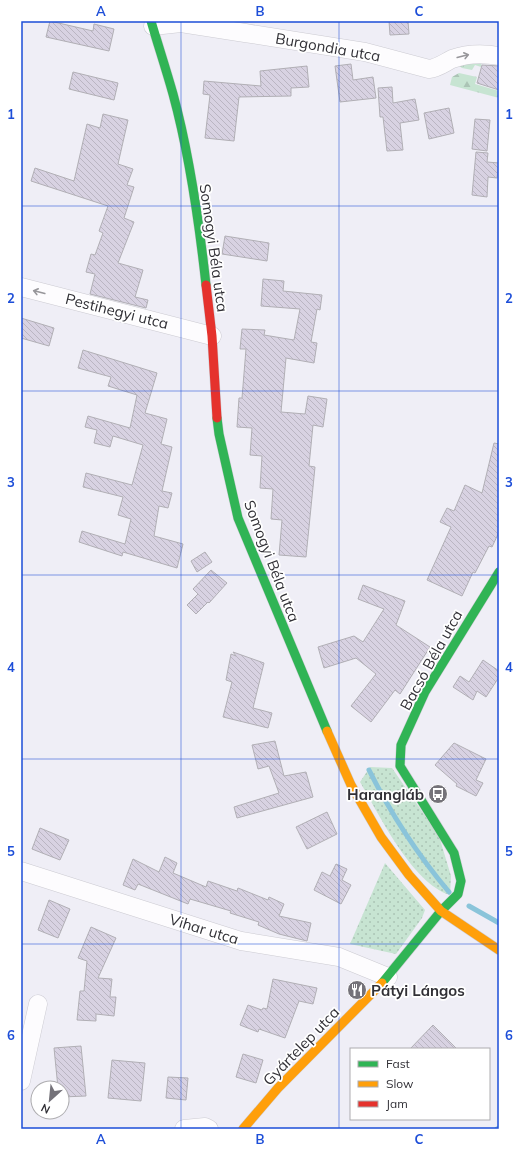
<svg xmlns="http://www.w3.org/2000/svg" width="520" height="1150" font-family="Mulish,sans-serif">
  <defs>
    <pattern id="grass-tufts" width="24" height="20" patternUnits="userSpaceOnUse"><rect width="24" height="20" fill="#c7e4d2"/><path d="M3 7l-1-3M5 7V3M7 7l1-3M15 17l-1-3M17 17v-4M19 17l1-3" fill="none" stroke="#abc4b5"/></pattern>
    <pattern id="forest-firs" width="22" height="20" patternUnits="userSpaceOnUse"><rect width="22" height="20" fill="#c7e4d2"/><path d="M5 1l3.5 6h-7zM16 11l3.5 6h-7z" fill="#abc4b5"/></pattern>
    <pattern id="park-dots" width="8" height="8" patternUnits="userSpaceOnUse"><rect width="8" height="8" fill="#c7e4d2"/><path d="M2 2h.1M6 6h.1" fill="none" stroke="#abc4b5" stroke-width="1.8" stroke-linecap="round"/></pattern>
    <pattern id="building-back-hatch" width="6" height="6" patternUnits="userSpaceOnUse"><rect width="6" height="6" fill="#d8d2e2"/><path d="M-1 5l2 2M0 0l6 6M5-1l2 2" fill="none" stroke="#bab5c2"/></pattern>
  </defs>
  <rect width="100%" height="100%" fill="#efeef6"/>
  <!-- grass -->
  <path fill="url(#grass-tufts)" d="M482 61 481 67 475 65 472 70 462 68 458 65Z"/>
  <!-- forest -->
  <path fill="url(#forest-firs)" d="M459 73 477 77 475 84 499 91V98L450 85 452 77Z"/>
  <!-- park -->
  <path fill="url(#park-dots)" d="M370 767 392 768 439 836 451 876 450 895C412 883 380 816 360 782Z
    M385 863 425 910 422 918 396 954 350 944Z"/>
  <g fill="none" stroke-linecap="round" stroke-linejoin="round">
    <!-- stream -->
    <path stroke="#8ac4da" stroke-width="5" d="M369 770C391 814 417 854 449 892
      M469 906 499 923
      M497 1129 499 1128"/>
  </g>
  <!-- building -->
  <path fill="url(#building-back-hatch)" stroke="#b1afb5" d="M50 21 93 31 94 24 114 29 109 51 46 37Z
    M389 21H408L409 34 390 35Z
    M351 64 353 80 373 77 376 98 340 102 335 66Z
    M482 65 499 66V90L477 83Z
    M307 66 309 87 291 88V96L239 97 234 141 205 138 210 95 203 94 204 81 261 86 260 71Z
    M73 72 118 83 114 100 69 89Z
    M392 87 393 103 415 99 419 120 400 123 403 150 387 151 383 117H380L378 88Z
    M449 108 454 133 429 139 424 113Z
    M103 114 128 120 118 164 133 169 127 185 134 187 124 218 134 222 118 263 143 270 135 297 148 300 146 308 90 294 95 274 86 272 91 254 95 255 103 233 99 231 108 206 31 181 35 168 74 181 87 124 100 128Z
    M475 119 490 120 487 151 472 149Z
    M476 152 488 153 487 162 499 163 497 178 488 177 487 197 472 195Z
    M225 236 269 243 267 261 222 254Z
    M263 279 284 281 283 291 322 295 320 310 317 309 311 342 317 343 314 363 286 358 281 412 305 414 308 396 327 399 323 427 313 425 309 466 315 467 306 557 279 555 282 520 271 519 273 489 260 488 262 456 250 455 252 428 237 427 239 398H242L246 349H240L242 329 265 330 264 335 294 340 300 309 261 306Z
    M21 318 54 328 49 346 21 338Z
    M83 350 157 373 145 413 167 419 161 444 172 447 162 491 172 493 168 508 159 506 154 536 183 544 177 568 123 552 122 556 79 542 82 531 125 544 131 519 118 515 123 497 83 487 86 473 132 485 143 445 113 436 110 447 94 443 97 430 85 427 88 416 130 428 137 395 108 386 111 377 78 368Z
    M494 443 499 444V532L492 547 489 546 475 573 473 572 462 596 427 580 451 527 440 522 447 508 454 511 465 485 482 493Z
    M205 552 212 562 197 572 191 561Z
    M211 570 227 583 209 603 208 602 196 614 187 605 198 594 193 589Z
    M363 585 405 601 396 625 430 647 400 694 395 690 371 722 351 706 376 674 356 658 324 668 318 647 354 636 363 642 384 609 358 599Z
    M233 652 264 663 253 708 272 713 268 728 223 717 232 682 226 680 231 654 236 656Z
    M483 660 499 671V677L486 697 477 691 473 700 453 687 460 676 469 682Z
    M275 741 284 776 306 772 313 797 237 818 234 807 279 793 269 766 258 769 252 745Z
    M454 743 486 759 476 780 483 783 476 796 456 786 457 784 435 765Z
    M327 812 337 834 307 849 296 827Z
    M40 828 69 840 60 860 32 849Z
    M165 857 177 863 173 873 206 887 208 881 237 891 238 888 268 900 269 897 284 904 279 916 311 923 307 941 279 934 258 925 259 922 230 913 231 911 190 899 188 904 138 884 135 890 123 885 133 859 159 872Z
    M336 864 347 869 342 880 351 885 341 904 314 890 322 872 330 876Z
    M49 900 70 909 58 938 38 930Z
    M91 927 116 938 98 978 112 979 110 997H116L114 1016 96 1014V1021L77 1020 80 991H84L87 961 78 958Z
    M273 979 317 988 313 1004 299 1001 285 1038 259 1029 258 1032 240 1025 248 1005 262 1010 263 1008 267 1009Z
    M433 1025 457 1049H410Z
    M81 1046 86 1096 62 1097V1088H58L54 1048Z
    M243 1054 263 1060 256 1083 236 1077Z
    M112 1060 145 1063 141 1101 108 1098Z
    M168 1077 188 1078 186 1100 166 1098Z"/>
  <g fill="none" stroke-linecap="round" stroke-linejoin="round">
    <defs>
      <path id="street" d="M153 26 181 23 245 33 365 52 429 69C438 68 444 63 452 59 468 53 483 53 499 56
        M21 287 212 336
        M21 871 241 941 339 957 388 977
        M21 1081 38 1004
        M184 1129 205 1127 209 1129"/>
      <path id="fast" d="M151 21C158 45 166 69 173 94 190 156 199 221 206 285
        M217 418 219 434 238 518 327 731
        M382 983 441 911 458 894 461 881 454 853 400 766 401 745 425 692 499 572"/>
      <path id="slow" d="M327 731 351 785 381 837 409 875 441 911 499 950
        M243 1129 278 1088 382 983"/>
      <path id="jam" d="M206 285 212 336 217 418"/>
    </defs>
    <!-- street casing -->
    <use href="#street" stroke="#cccbd2" stroke-width="19"/>
    <!-- fast casing -->
    <use href="#fast" stroke="#cccbd2" stroke-width="10"/>
    <!-- slow casing -->
    <use href="#slow" stroke="#cccbd2" stroke-width="10"/>
    <!-- jam casing -->
    <use href="#jam" stroke="#cccbd2" stroke-width="10"/>
    <!-- street -->
    <use href="#street" stroke="#fdfcfe" stroke-width="18"/>
    <!-- fast -->
    <use href="#fast" stroke="#30b455" stroke-width="9"/>
    <!-- slow -->
    <use href="#slow" stroke="#ff9f0a" stroke-width="9"/>
    <!-- jam -->
    <use href="#jam" stroke="#e5322d" stroke-width="9"/>
  </g>
  <!-- one-way arrows -->
  <defs><path id="oneway-shaft" d="M-6 0H5M1.5-3L5.5 0L1.5 3" fill="none" stroke-width="1.6" stroke-linecap="round" stroke-linejoin="round"/></defs>
  <g stroke="#97969a">
    <use href="#oneway-shaft" transform="translate(463 56) rotate(-14)"/>
    <use href="#oneway-shaft" transform="translate(39 292) rotate(-166)"/>
  </g>
  <!-- grid -->
  <path fill="none" stroke="#1d4ed8" stroke-width="1" stroke-opacity="0.55" d="M181 21V1129M339 21V1129M21 206H499M21 391H499M21 575H499M21 759H499M21 944H499"/>
  <!-- icons -->
  <defs>
    <symbol id="bus-disc" viewBox="-11 -11 22 22"><circle r="9.5" fill="#747279" stroke="#fff"/><path d="M-5-6H5V4H4V6H2V4H-2V6H-4V4H-5ZM-3.5-4V0h7V-4ZM-3.5 1.2v1.5H-2V1.2ZM2 1.2v1.5H3.5V1.2Z" fill="#fff"/></symbol>
    <symbol id="restaurant-disc" viewBox="-11 -11 22 22"><circle r="9.5" fill="#747279" stroke="#fff"/><path d="M-5-6h1v4h1v-4h1v4h1v-4h1v5L-1.5 .5V6h-2V.5L-5-1ZM5-6V6H3V1.5H1.5Q1.5-4 5-6Z" fill="#fff"/></symbol>
  </defs>
  <g fill-rule="evenodd">
    <use href="#bus-disc" x="427" y="783" width="22" height="22"/>
    <use href="#restaurant-disc" x="346" y="979" width="22" height="22"/>
  </g>
  <g text-anchor="middle" dominant-baseline="central" stroke-width="3.5" stroke-linejoin="round" paint-order="stroke">
    <!-- street labels -->
    <g font-size="15" fill="#313036" stroke="#fff">
      <text transform="translate(328 47) rotate(10)">Burgondia utca</text>
      <text transform="translate(214 248) rotate(82)">Somogyi Béla utca</text>
      <text transform="translate(117 311) rotate(14)">Pestihegyi utca</text>
      <text transform="translate(272 561) rotate(69)">Somogyi Béla utca</text>
      <text transform="translate(431 660) rotate(-61)">Bacsó Béla utca</text>
      <text transform="translate(204 929) rotate(17)">Vihar utca</text>
      <text transform="translate(301 1046) rotate(-46)">Gyártelep utca</text>
    </g>
    <!-- poi labels -->
    <g font-size="15" font-weight="bold" fill="#313036" stroke="#fff" text-anchor="end">
      <text x="424" y="794">Harangláb</text>
      <text x="371" y="990" text-anchor="start">Pátyi Lángos</text>
    </g>
  </g>
  <!-- border -->
  <rect width="520" height="1150" fill="none" stroke="#ffffff" stroke-width="44"/>
  <!-- legend -->
  <rect x="350" y="1048" width="140" height="72" fill="#ffffff" stroke="#adacaf"/>
  <rect x="358" y="1061" width="20" height="6" fill="#30b455" stroke="#adacaf"/>
  <text x="386" y="1068" font-size="12" fill="#313036">Fast</text>
  <rect x="358" y="1081" width="20" height="6" fill="#ff9f0a" stroke="#adacaf"/>
  <text x="386" y="1088" font-size="12" fill="#313036">Slow</text>
  <rect x="358" y="1101" width="20" height="6" fill="#e5322d" stroke="#adacaf"/>
  <text x="386" y="1108" font-size="12" fill="#313036">Jam</text>
  <!-- north arrow -->
  <g transform="translate(50 1100) rotate(207)"><circle r="19" fill="#ffffff" stroke="#adacaf"/>
  <path d="M0-3L7 15L0 10L-7 15Z" fill="#747279"/>
  <text y="-6" font-size="11" font-weight="bold" text-anchor="middle" fill="#313036">N</text>
  </g>
  <rect x="22" y="22" width="476" height="1106" fill="none" stroke="#1d4ed8" stroke-width="1.5"/>
  <g font-size="13" text-anchor="middle" font-weight="bold" fill="#1d4ed8">
    <text x="101" y="16">A</text>
    <text x="260" y="16">B</text>
    <text x="419" y="16">C</text>
    <text x="11" y="119">1</text>
    <text x="509" y="119">1</text>
    <text x="11" y="303">2</text>
    <text x="509" y="303">2</text>
    <text x="11" y="487">3</text>
    <text x="509" y="487">3</text>
    <text x="11" y="672">4</text>
    <text x="509" y="672">4</text>
    <text x="11" y="856">5</text>
    <text x="509" y="856">5</text>
    <text x="11" y="1040">6</text>
    <text x="509" y="1040">6</text>
    <text x="101" y="1144">A</text>
    <text x="260" y="1144">B</text>
    <text x="419" y="1144">C</text>
  </g>
</svg>
